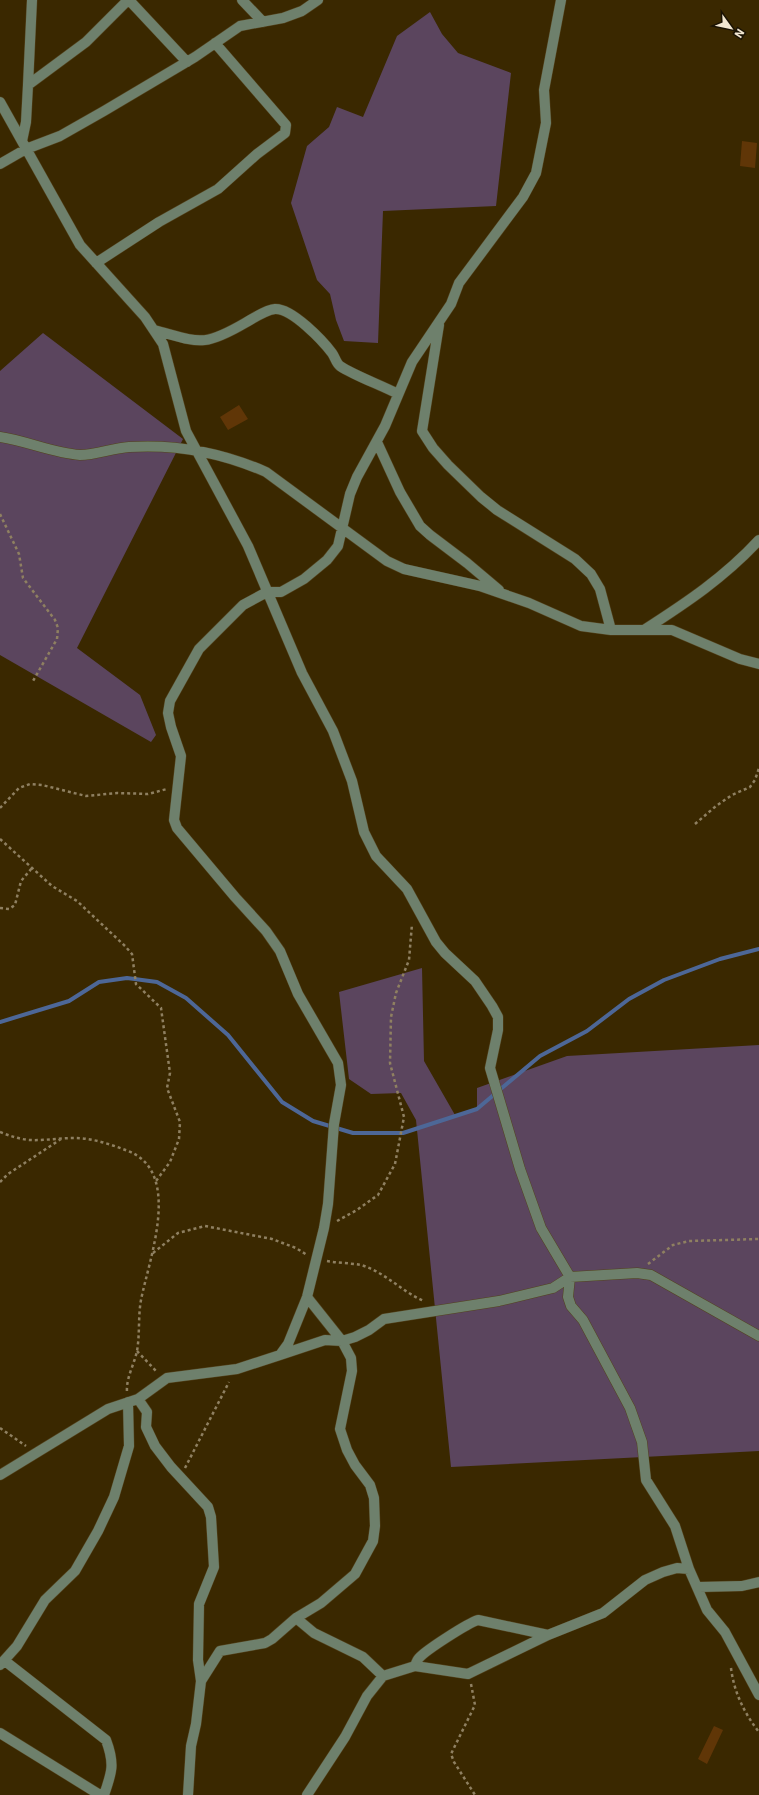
<svg xmlns="http://www.w3.org/2000/svg" width="759" height="1795" font-family="Roboto,sans-serif">
  <rect width="100%" height="100%" fill="#3a2800"/>
  <!-- green -->
  <path fill="#5b455e" d="M430 12 442 34 458 53 511 73 496 206 383 211 378 343 344 341 336 320 330 294 317 280 291 203 307 146 329 127 337 107 363 117 397 36Z
    M43 333 183 439 77 648 140 695 156 735 151 742 0 655V371Z
    M422 968 424 1061 455 1115 477 1109V1088L567 1056 759 1045V1451L451 1467 416 1120 401 1093 371 1094 349 1079 339 992Z"/>
  <g fill="none" stroke-linecap="round" stroke-linejoin="round">
    <!-- stream -->
    <path stroke="#4d6797" stroke-width="4" d="M0 1022 69 1001 99 982 127 978 157 982 186 998 228 1035 282 1102 313 1121 353 1133H403L477 1109 540 1056 587 1031 629 999 664 980 720 959 759 949"/>
  </g>
  <!-- building -->
  <path fill="#603607" d="M742 141 757 143 755 168 740 166Z
    M239 405 248 419 228 430 220 417Z
    M714 1726 723 1730 707 1764 698 1759Z"/>
  <g fill="none" stroke-linecap="round" stroke-linejoin="round">
    <defs>
      <path id="minor" d="M129 0 187 62
        M242 0 263 22
        M28 85 32 0
        M0 102 80 245 145 317 163 344 186 431 248 546 302 673 333 731 352 781 364 832 376 856 407 889 436 942 445 953 475 981 492 1006 498 1017V1030L490 1068 520 1169 541 1228 570 1277 568 1297 571 1306 583 1320 630 1408 642 1442 646 1480 675 1526 689 1569 707 1610 725 1632 759 1695
        M22 141 26 122 28 85 86 42 128 0
        M0 164 26 149 60 136 104 111 195 57 240 26 283 18 302 11 318 0
        M96 263 159 222 218 189 257 154 285 133 286 125 215 43
        M439 325 422 431 433 448 448 465 481 497 497 510 575 559 591 574 600 589 611 630
        M154 330C199 342 202 348 245 323 254 318 265 310 275 309 292 308 323 341 332 353 335 357 336 363 340 366 355 376 381 385 398 394
        M0 437C27 441 53 453 80 455 96 455 113 448 129 447 175 444 223 453 266 472L387 561 404 569 480 586 529 603 581 626 611 630H672L740 659 759 664
        M377 442 400 492 420 526 430 535 467 563 499 590
        M644 630C686 603 725 577 759 540
        M280 1355 325 1340 342 1341 355 1337 369 1330 384 1319 499 1301 553 1288 570 1277 637 1273 651 1275 759 1336
        M138 1399 147 1412 146 1427 155 1446 171 1467 208 1507 211 1517 214 1567 199 1604 198 1660 201 1681
        M0 1475 108 1409 138 1399 167 1378 237 1369 280 1355 288 1344 307 1297 324 1228 328 1204 334 1124 341 1085 338 1063 298 994 280 951 266 931 235 897 177 828 174 820 181 756 171 727 168 713 170 701 199 649 243 605 267 592H281L304 579 327 560 338 546 350 494 357 477 385 426 412 362 451 304 459 283 523 197 536 173 546 123 544 90 561 0
        M699 1587 742 1586 759 1582
        M296 1618 321 1603 355 1574 373 1541 375 1526 374 1498 370 1485 355 1465 347 1450 340 1429 352 1371 351 1358 342 1341 307 1297
        M5 1661 106 1740C115 1764 112 1772 104 1795
        M0 1665 17 1646 45 1600 75 1571 98 1531 114 1497 129 1446 128 1402
        M415 1666C416 1663 417 1660 419 1658 426 1650 468 1623 478 1620L548 1635
        M0 1733 100 1795
        M188 1795 191 1746 196 1724 201 1681 220 1651 265 1643 272 1639 296 1618 314 1633 363 1657 383 1676 415 1666 468 1674 548 1635 603 1613 645 1580 663 1572 677 1568 689 1569
        M307 1795 345 1737 367 1696 383 1676"/>
    </defs>
    <!-- minor casing -->
    <use href="#minor" stroke="#54431d" stroke-width="11"/>
    <!-- path -->
    <path stroke="#8f8061" stroke-width="2.5" stroke-dasharray="3 3" stroke-linecap="butt" d="M0 514 19 554 23 578 55 620 58 628 57 639 33 681
      M0 808 19 788 30 784 42 785 86 796 117 793 148 794 167 789
      M695 824 716 806 732 795 750 787 755 780 759 768
      M0 839 52 886 77 901 125 946 132 954 136 984 161 1008 170 1073 167 1088 180 1122 179 1139 170 1162 156 1181
      M0 908 9 909 15 905 21 881 32 868
      M0 1132C10 1136 19 1139 29 1140 48 1141 68 1136 87 1139 101 1141 115 1146 128 1151 183 1172 149 1259 141 1300 138 1316 140 1334 137 1351 134 1365 126 1378 127 1392
      M0 1182 8 1174 61 1139
      M337 1221 357 1210 378 1195 395 1164 404 1117 390 1063 391 1017 396 993 409 960 412 924
      M153 1253 178 1233 205 1226 272 1239 296 1248 307 1255
      M327 1261C338 1263 350 1263 361 1265 385 1272 402 1292 424 1301
      M648 1264 673 1245 689 1241 759 1239
      M137 1351 157 1372
      M0 1428 26 1446
      M185 1468 229 1382
      M731 1668C734 1692 744 1713 759 1732
      M471 1684 475 1705 451 1754 454 1762 475 1795"/>
    <!-- minor -->
    <use href="#minor" stroke="#6e806c" stroke-width="10"/>
  </g>
  <!-- north arrow -->
  <g transform="translate(731 28) rotate(123)" stroke="#1b1304" stroke-width="3" paint-order="stroke">
  <path d="M0-3L7 15L0 10L-7 15Z" fill="#f2e7d2"/>
  <text y="-6" font-size="11" font-weight="bold" text-anchor="middle" fill="#f2e7d2">N</text>
  </g>
</svg>
